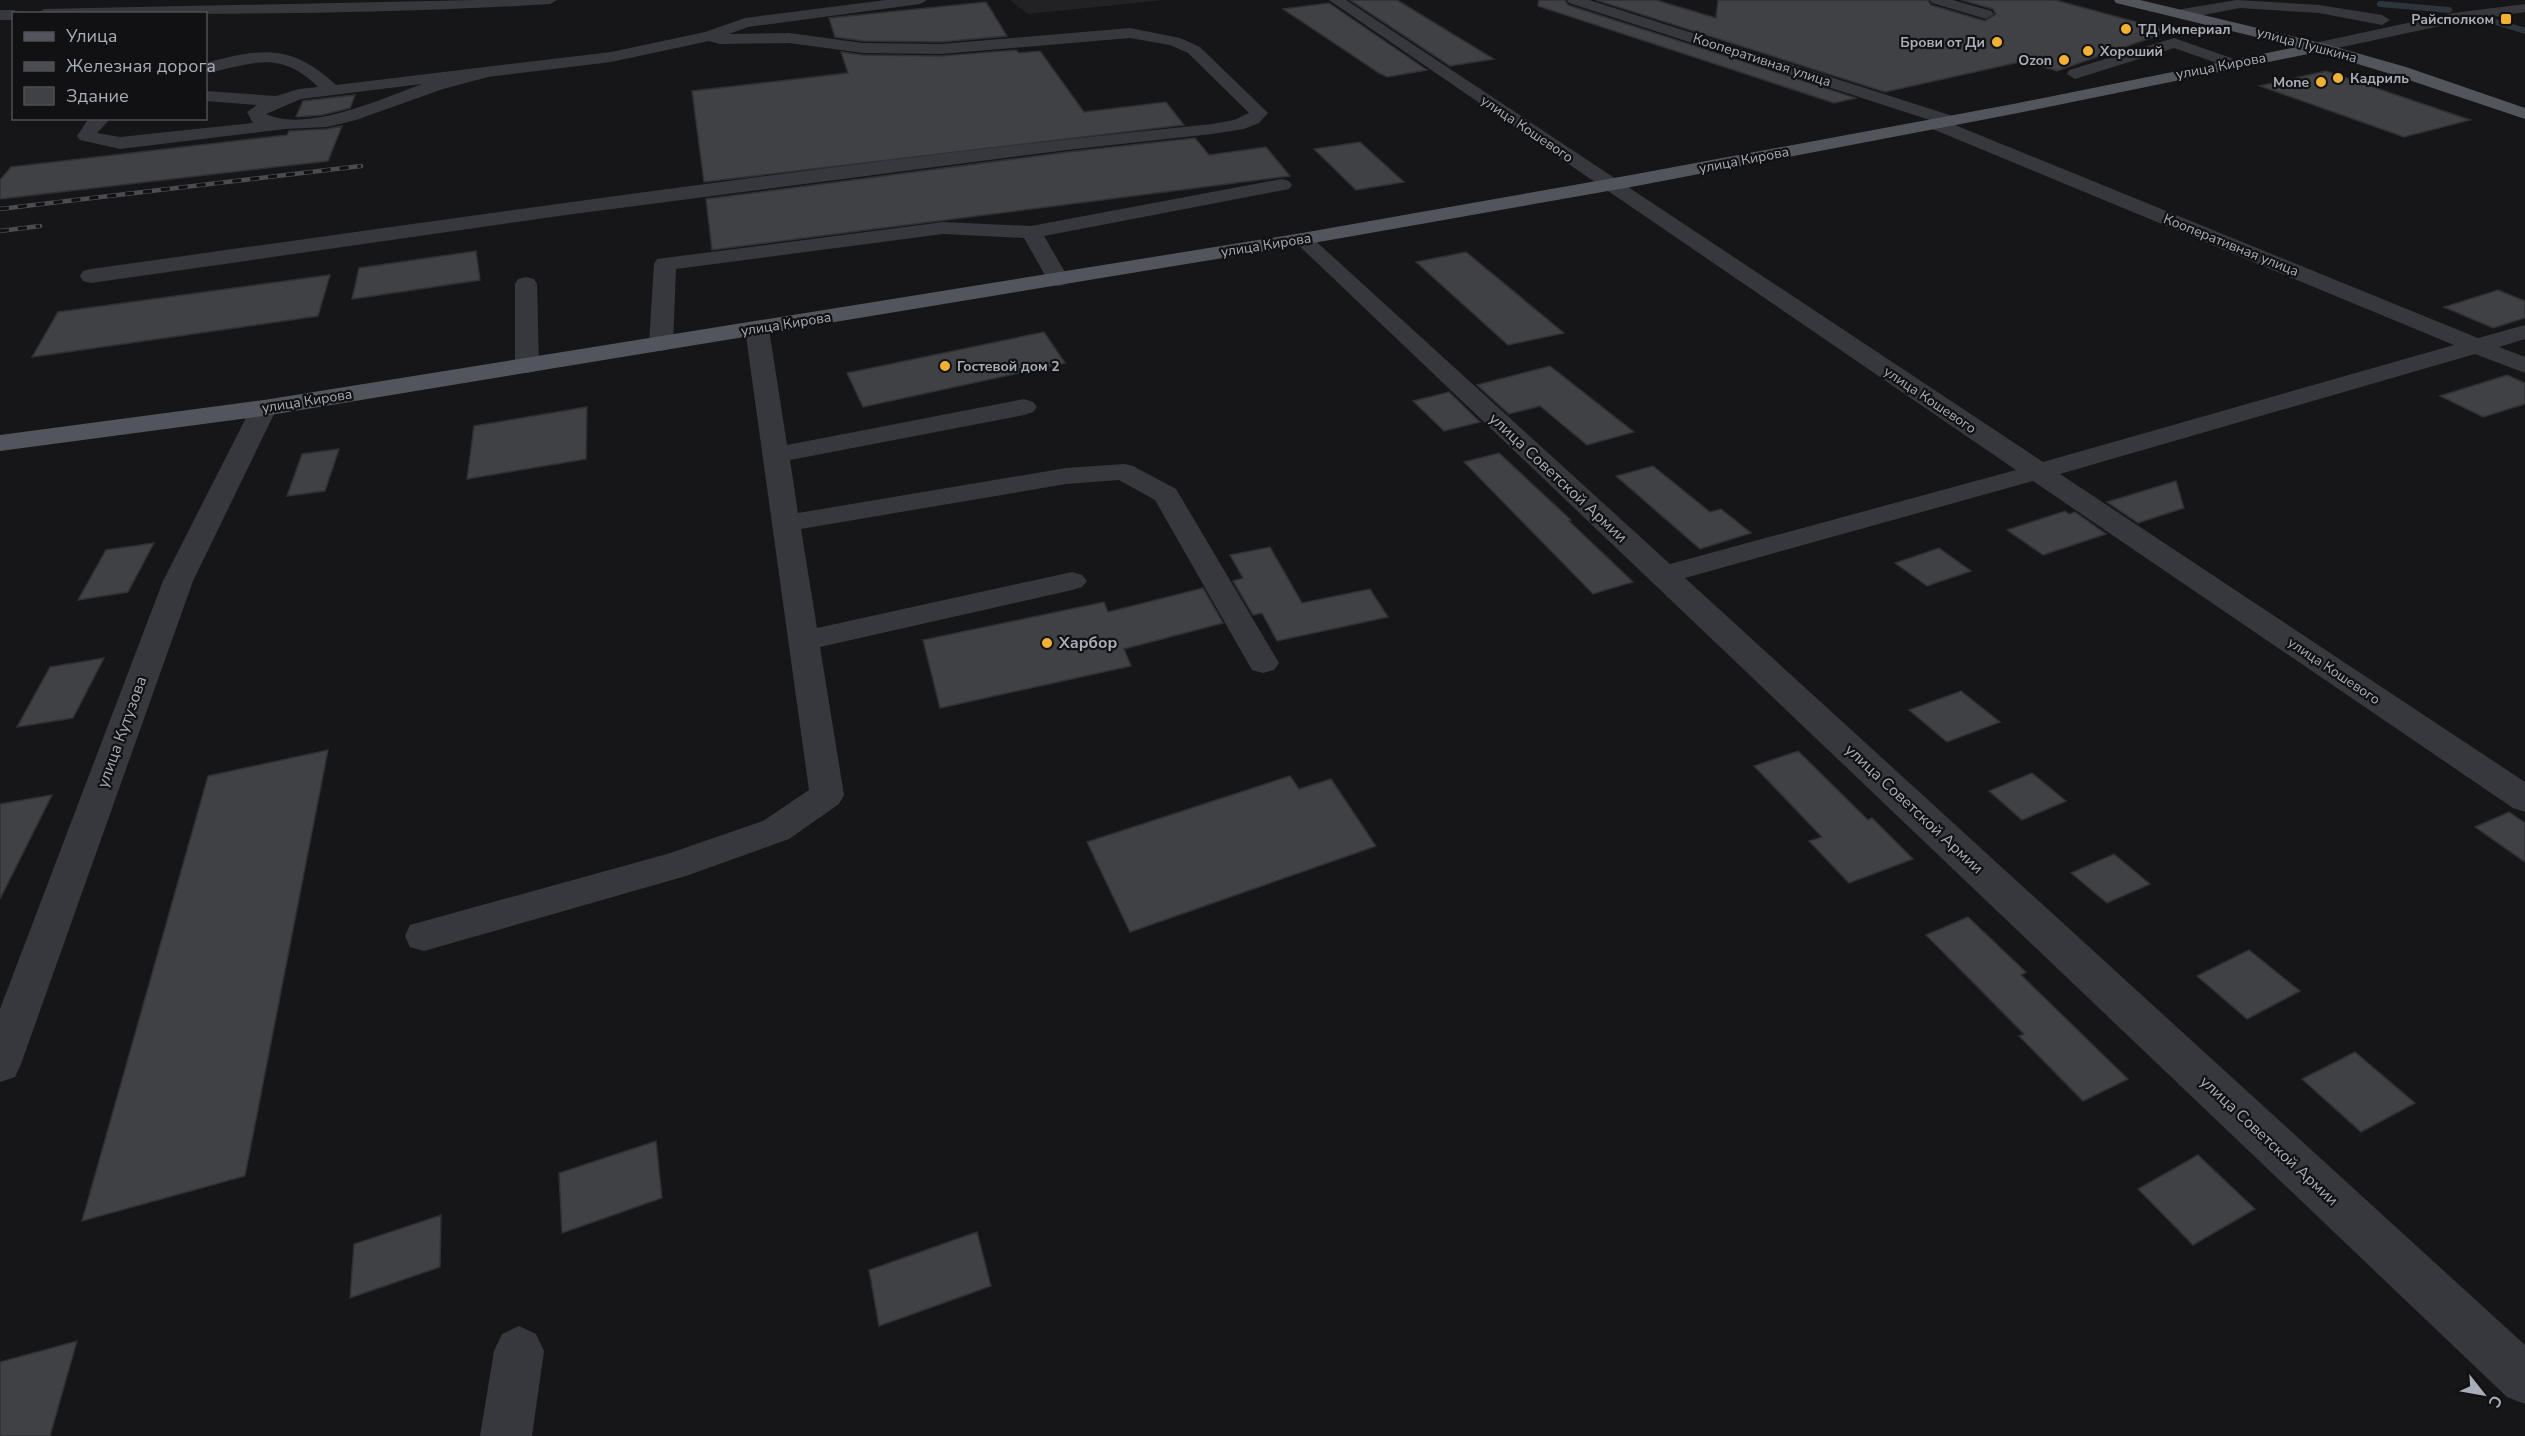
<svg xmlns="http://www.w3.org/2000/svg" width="2525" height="1436" font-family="'Nunito Sans',sans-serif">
  <rect width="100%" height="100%" fill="#161618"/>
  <!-- built -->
  <path fill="#222225" d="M1010 0H1164L1028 14Z"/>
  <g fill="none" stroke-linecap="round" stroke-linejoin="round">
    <!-- stream -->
    <path stroke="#2c353c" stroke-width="6" d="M2380 4 2449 10
      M2489 20 2525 31"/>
  </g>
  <!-- building -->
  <path fill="#404145" stroke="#303034" stroke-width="1.5" d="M1350 0H1397L1494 59 1450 66Z
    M1539 0H1565L1568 5 1856 98 1834 103 1538 6Z
    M1596 0H1656L1716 18 1718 0H1928L1931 5 1985 21 1996 14 1993 9 1961 0H2055L2170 31 2057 71 2024 61 1885 92Z
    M986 2 1007 36 941 42 863 41 835 37 829 18Z
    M1329 3 1427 70 1387 77 1379 73 1283 9Z
    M1016 50 1019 53 1040 51 1084 112 1166 102 1184 125 704 182 692 91 848 73 841 52 863 55 941 56Z
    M2326 71 2470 120 2404 137 2260 86Z
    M355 95 350 108 322 115 296 117 303 101Z
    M342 126 328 161 0 199V180L11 167 287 135 289 131 327 129Z
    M1195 138 1209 155 1266 147 1290 176 712 250 706 199 1067 152Z
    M1360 142 1404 182 1356 190 1314 149Z
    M476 251 480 280 352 299 359 268Z
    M1466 252 1564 333 1508 345 1416 262Z
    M330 275 318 316 32 357 58 312Z
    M2498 290 2525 301V318L2493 328 2444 307Z
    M1044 332 1065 363 863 407 847 373Z
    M1550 366 1634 432 1587 445 1540 406 1509 414 1477 385Z
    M2507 375 2525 383V404L2483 417 2440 396Z
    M1449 392 1480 422 1444 431 1413 401Z
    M587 407 586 459 467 479 474 426Z
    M339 449 325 491 287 496 302 454Z
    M1499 453 1571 520 1569 521 1633 582 1593 594 1464 462Z
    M1653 466 1710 512 1721 509 1751 533 1700 549 1616 476Z
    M2176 481 2184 508 2138 523 2107 502Z
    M2065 511 2069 514 2075 512 2106 534 2043 555 2007 530Z
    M154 543 128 592 78 600 106 550Z
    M1270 547 1302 603 1370 589 1388 617 1277 641 1262 613 1253 615 1233 581 1243 578 1230 555Z
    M1939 548 1971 571 1927 586 1895 563Z
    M1203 588 1223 623 1124 649 1131 666 940 708 923 640 1104 602 1108 612Z
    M104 658 73 718 17 727 50 667Z
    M1961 691 2000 722 1947 742 1909 710Z
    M328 750 245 1176 82 1221 208 776Z
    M1798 751 1868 820 1872 818 1913 859 1849 883 1809 841 1822 837 1754 766Z
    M2032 773 2066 801 2022 820 1989 791Z
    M1290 776 1299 789 1331 779 1376 846 1130 932 1087 842Z
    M52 795 0 899V804Z
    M2509 812 2525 823V862L2475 827Z
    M2114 854 2150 884 2107 903 2071 873Z
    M1968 917 2026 972 2021 975 2128 1079 2083 1101 2019 1036 2024 1034 1926 935Z
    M2249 950 2300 991 2247 1019 2197 976Z
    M2355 1052 2415 1103 2361 1132 2302 1079Z
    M656 1141 662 1198 562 1233 559 1173Z
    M2198 1155 2255 1209 2193 1245 2138 1189Z
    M441 1215 440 1267 350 1298 354 1244Z
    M977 1232 991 1286 879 1326 869 1270Z
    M77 1341 50 1436H0V1362Z"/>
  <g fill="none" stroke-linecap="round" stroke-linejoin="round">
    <!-- minor -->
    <path fill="#37383d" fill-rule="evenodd" d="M476 0H557L550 4C378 15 208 14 37 14L44 9Z
      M886 0H927L920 4 748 27 729 34 789 33 863 43 941 44 1130 28 1180 38 1200 47 1268 113 1259 123 1244 129 1212 134 1067 150 566 215 91 283 83 281 80 276 83 271 91 269C464 217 837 162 1212 124L1234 120 1249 113 1188 53 1170 45 1130 38 941 54 863 53 789 43 720 44 709 41 611 62 488 77 443 89 356 120 327 127 285 129 120 149 80 140 77 136 89 118H111L97 133 120 137 253 123 247 112 257 105 206 101V91L276 96 299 89 318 87C279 49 252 64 206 73V63C262 48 291 43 336 85L611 52 705 32 745 18ZM422 84C381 99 307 133 266 114L301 99Z
      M1329 0H1346L2043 462 2454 345 1930 128 1927 124 1930 120 1569 3 1567 0H1589L1956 117 1959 121 1955 125 2478 338 2525 325V339L2499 347 2525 357V373L2475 354 2060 474 2525 782V812L2513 808 2033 481 1685 578 2525 1345V1404L2507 1397 1292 239 1295 235 1302 233 1309 235 1670 564 2016 470Z
      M1930 0H1953L1991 11 1994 14 1986 19 1932 3Z
      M2237 0 2319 5 2382 15 2390 20 2382 25 2319 13 2240 8 2182 19 2174 14 2182 9Z
      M2525 4V12L2454 23 2319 52 2311 47 2319 42 2454 13Z
      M0 10H14L21 14H14V20H0Z
      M2174 38 2240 61 2242 64 2234 69 2174 48 2075 79 2067 74 2069 70Z
      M1282 179 1289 181 1292 185 1289 189 1044 236 1069 279 1066 284 1058 286 1050 284 1024 238 943 234 676 269 673 344 669 349 661 351 653 349 649 344 654 264 657 259 943 222 1031 226Z
      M526 277 534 279 537 284 539 366 536 371 527 373 518 371 515 366V284L518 279Z
      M757 322 765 324 769 329 787 445 1024 399 1033 402 1037 407 1033 412 1024 415 790 460 798 513 1066 468 1124 464 1133 466 1176 489 1279 663 1274 670 1263 673 1252 670 1155 500 1119 480 1066 484 801 529 817 628 1072 572 1082 575 1087 581 1082 587 1072 590 820 647 844 795 839 804 789 839 686 876 424 951 410 947 405 936 410 925 667 854 763 821 809 790 745 329 749 324Z
      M264 400 273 403 277 408 193 581 21 1064 15 1077 0 1082V1009L163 581 251 408 255 403Z
      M519 1326 536 1334 544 1351 532 1436H480L494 1351 502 1334Z"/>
    <!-- major -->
    <path fill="#53555c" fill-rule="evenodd" d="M2114 0H2140L2325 44 2406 67 2525 108V119L2394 75 2318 52 2013 114 1631 187 1302 245 264 416 0 451V435L264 400 1302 233 1631 175 2013 104 2297 47 2116 3Z"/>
    <defs>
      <path id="rail" d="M0 209 361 166
        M0 231 40 226"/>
    </defs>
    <!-- rail casing -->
    <use href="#rail" stroke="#4a4c52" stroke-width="4.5"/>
    <!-- rail -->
    <use href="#rail" stroke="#111113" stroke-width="3" stroke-dasharray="9" stroke-linecap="butt"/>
  </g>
  <!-- markers -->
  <g fill="#f2b134" stroke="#111113" stroke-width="2">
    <rect x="2500" y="13" width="12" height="12" rx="3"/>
    <circle cx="2126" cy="29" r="6"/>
    <circle cx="1997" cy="42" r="6"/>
    <circle cx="2088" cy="51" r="6"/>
    <circle cx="2064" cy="60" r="6"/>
    <circle cx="2338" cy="78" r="6"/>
    <circle cx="2321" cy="82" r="6"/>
    <circle cx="945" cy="366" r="6"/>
    <circle cx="1047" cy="643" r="6"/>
  </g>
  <g text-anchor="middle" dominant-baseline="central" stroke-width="4.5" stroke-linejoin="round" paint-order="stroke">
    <!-- far-poi labels -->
    <g font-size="14" font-weight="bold" fill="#a8adb8" stroke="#111113" text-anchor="end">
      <text x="2494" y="19">Райсполком</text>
      <text x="2138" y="29" text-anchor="start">ТД Империал</text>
      <text x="1985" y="42">Брови от Ди</text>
      <text x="2100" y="51" text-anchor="start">Хороший</text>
      <text x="2052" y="60">Ozon</text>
      <text x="2350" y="78" text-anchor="start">Кадриль</text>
      <text x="2309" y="82">Mone</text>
      <text x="957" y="366" text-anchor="start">Гостевой дом 2</text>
    </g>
    <!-- far-street labels -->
    <g font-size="14" fill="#a8adb8" stroke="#111113">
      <text transform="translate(2307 45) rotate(15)">улица Пушкина</text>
      <text transform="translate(1762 60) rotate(18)">Кооперативная улица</text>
      <text transform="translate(2221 66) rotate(-11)">улица Кирова</text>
      <text transform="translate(1527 129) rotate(34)">улица Кошевого</text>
      <text transform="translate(1744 160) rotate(-11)">улица Кирова</text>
      <text transform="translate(1266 245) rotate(-9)">улица Кирова</text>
      <text transform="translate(2231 245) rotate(22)">Кооперативная улица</text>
      <text transform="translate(786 324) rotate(-9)">улица Кирова</text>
      <text transform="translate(1930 400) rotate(34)">улица Кошевого</text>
      <text transform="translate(307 401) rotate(-9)">улица Кирова</text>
      <text transform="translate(2334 671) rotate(34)">улица Кошевого</text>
    </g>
    <!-- street labels -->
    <g font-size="16" fill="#a8adb8" stroke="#111113">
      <text transform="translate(1558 478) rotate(43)">улица Советской Армии</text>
      <text transform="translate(122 732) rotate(-70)">улица Кутузова</text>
      <text transform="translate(1914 809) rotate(43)">улица Советской Армии</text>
      <text transform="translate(2269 1141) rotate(43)">улица Советской Армии</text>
    </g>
    <!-- poi labels -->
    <g font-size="16" font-weight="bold" fill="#a8adb8" stroke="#111113" text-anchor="start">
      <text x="1059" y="643">Харбор</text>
    </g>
  </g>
  <!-- legend -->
  <rect x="12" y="12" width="195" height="108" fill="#111113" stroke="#4d4f55" stroke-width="1.5"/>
  <rect x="24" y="32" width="30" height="9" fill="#53555c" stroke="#4d4f55" stroke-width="1.5"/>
  <text x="66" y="42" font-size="18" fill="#a8adb8">Улица</text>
  <rect x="24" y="62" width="30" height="9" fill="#4a4c52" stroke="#4d4f55" stroke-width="1.5"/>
  <text x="66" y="72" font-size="18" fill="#a8adb8">Железная дорога</text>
  <rect x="24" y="87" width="30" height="18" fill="#404145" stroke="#4d4f55" stroke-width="1.5"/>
  <text x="66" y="102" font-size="18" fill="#a8adb8">Здание</text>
  <!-- north arrow -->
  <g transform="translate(2483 1394) rotate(121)" stroke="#111113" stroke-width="4.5" paint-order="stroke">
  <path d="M0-4.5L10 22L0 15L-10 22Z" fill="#a8adb8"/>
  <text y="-9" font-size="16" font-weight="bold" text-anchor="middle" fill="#a8adb8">С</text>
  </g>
</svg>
